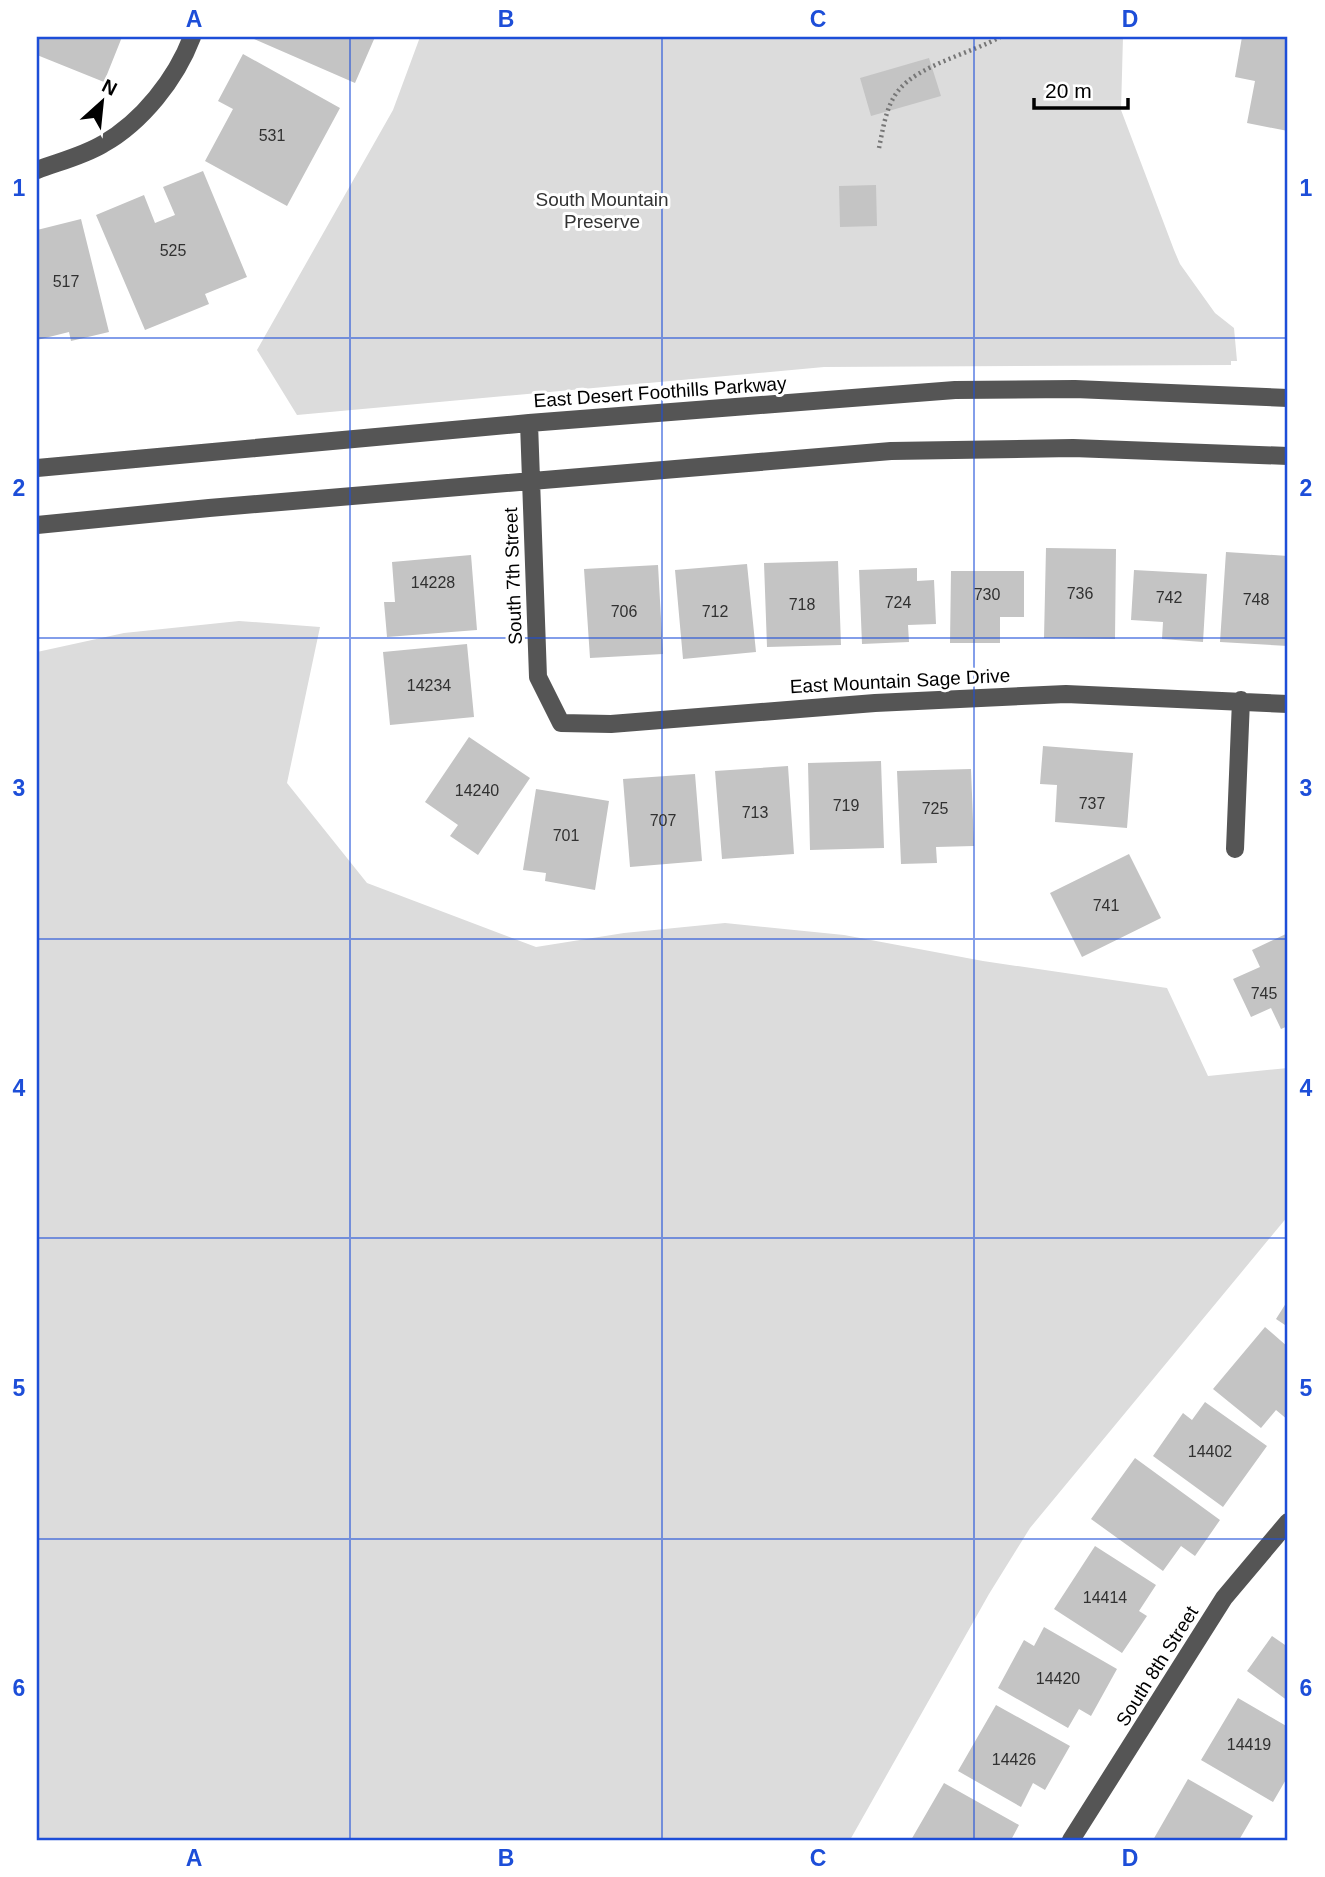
<svg xmlns="http://www.w3.org/2000/svg" width="1325" height="1877" font-family="Arial,sans-serif">
  <rect width="100%" height="100%" fill="#fff"/>
  <!-- green -->
  <path fill="#dcdcdc" d="M420 37H1123L1121 110 1174 250 1180 264 1215 313 1234 328 1237 361H1231V365L824 367 297 415 257 350 393 110Z
    M239 621 320 627 287 783 367 883 536 947 624 933 725 923 844 935 983 961 1167 988 1208 1076 1288 1068V1216L1030 1528 989 1594 850 1840H37V652L124 633Z"/>
  <!-- building -->
  <path fill="#c4c4c4" d="M37 37H122L104 82 37 55Z
    M255 37H375L355 83 254 39Z
    M1242 37H1288V131L1247 123 1255 81 1235 77Z
    M243 54 340 108 287 206 205 161 233 109 218 101Z
    M929 58 941 96 871 116 860 78Z
    M203 171 247 277 205 294 209 304 145 330 96 215 144 195 155 223 175 215 163 187Z
    M876 185 877 226 840 227 839 186Z
    M81 219 109 332 71 341 69 332 37 340V230Z
    M1046 548 1116 549 1115 639 1044 638Z
    M1226 552 1288 556V646L1220 642Z
    M471 555 477 630 387 637 384 602H395L392 562Z
    M838 561 841 645 767 647 764 563Z
    M747 564 756 652 683 659 675 570Z
    M658 565 663 654 590 658 584 569Z
    M917 568V581L934 580 936 624 908 625 909 642 862 644 859 570Z
    M1134 570 1207 574 1203 642 1162 639 1163 622 1131 620Z
    M951 571H1024V617H1000V643H950Z
    M467 644 474 717 390 725 383 652Z
    M469 737 530 778 478 855 450 836 458 825 425 802Z
    M1043 746 1133 753 1127 828 1055 822 1057 785 1040 784Z
    M881 761 884 848 810 850 808 763Z
    M788 766 794 854 722 859 715 771Z
    M971 769 974 846 936 847 937 863 901 864 897 771Z
    M695 774 702 861 630 867 623 779Z
    M536 789 609 801 595 890 545 881 546 873 523 870Z
    M1129 854 1161 918 1082 957 1050 893Z
    M1288 933V1026L1281 1029 1271 1008 1251 1017 1233 979 1260 967 1252 950Z
    M1288 1300V1327L1276 1319Z
    M1265 1327 1288 1347V1420L1276 1410 1261 1428 1213 1389Z
    M1205 1402 1267 1446 1223 1507 1153 1456 1183 1413 1192 1420Z
    M1135 1458 1220 1520 1195 1556 1181 1546 1163 1571 1091 1519Z
    M1095 1546 1156 1585 1139 1611 1147 1616 1122 1653 1054 1609Z
    M1044 1627 1117 1669 1091 1716 1079 1709 1068 1728 998 1688 1024 1640 1034 1646Z
    M1272 1636 1288 1647V1701L1247 1671Z
    M1238 1698 1288 1727V1776L1273 1802 1201 1760Z
    M996 1705 1070 1746 1045 1790 1033 1783 1021 1807 958 1771Z
    M1188 1779 1253 1816 1239 1840H1153Z
    M944 1783 1019 1825 1011 1840H911Z"/>
  <g fill="none" stroke-linecap="round" stroke-linejoin="round">
    <!-- path -->
    <path stroke="#777" stroke-width="4.5" stroke-dasharray="2 3.5" stroke-linecap="butt" d="M879 148C883 129 886 106 898 91 918 65 972 53 1000 37"/>
    <!-- minor -->
    <path stroke="#555" stroke-width="18" d="M37 170C58 162 83 156 103 144 142 122 176 79 192 37
      M529 423 538 677 561 723 611 724 875 703 1066 694 1288 704
      M37 468 529 423 955 390 1075 389 1288 398
      M37 525 209 508 891 451 1073 448 1288 456
      M1235 849 1241 700
      M1071 1840 1224 1598 1288 1522"/>
  </g>
  <!-- grid -->
  <path fill="none" stroke="#1d4ed8" stroke-width="2" stroke-opacity="0.55" d="M350 37V1840M662 37V1840M974 37V1840M37 338H1288M37 638H1288M37 939H1288M37 1238H1288M37 1539H1288"/>
  <g text-anchor="middle" dominant-baseline="central" stroke-width="6" stroke-linejoin="round" paint-order="stroke">
    <!-- number labels -->
    <g font-size="16" fill="#313131">
      <text x="272" y="135">531</text>
      <text x="173" y="250">525</text>
      <text x="66" y="281">517</text>
      <text x="433" y="582">14228</text>
      <text x="1080" y="593">736</text>
      <text x="987" y="594">730</text>
      <text x="1169" y="597">742</text>
      <text x="1256" y="599">748</text>
      <text x="898" y="602">724</text>
      <text x="802" y="604">718</text>
      <text x="624" y="611">706</text>
      <text x="715" y="611">712</text>
      <text x="429" y="685">14234</text>
      <text x="477" y="790">14240</text>
      <text x="1092" y="803">737</text>
      <text x="846" y="805">719</text>
      <text x="935" y="808">725</text>
      <text x="755" y="812">713</text>
      <text x="663" y="820">707</text>
      <text x="566" y="835">701</text>
      <text x="1106" y="905">741</text>
      <text x="1264" y="993">745</text>
      <text x="1210" y="1451">14402</text>
      <text x="1105" y="1597">14414</text>
      <text x="1058" y="1678">14420</text>
      <text x="1249" y="1744">14419</text>
      <text x="1014" y="1759">14426</text>
    </g>
    <!-- park labels -->
    <g font-size="19" fill="#333" stroke="#fff">
      <text x="602" y="199">South Mountain<tspan x="602" dy="22">Preserve</tspan></text>
    </g>
    <!-- street labels -->
    <g font-size="19" fill="#000" stroke="#fff">
      <text transform="translate(660 392) rotate(-4)">East Desert Foothills Parkway</text>
      <text transform="translate(513 576) rotate(-92)">South 7th Street</text>
      <text transform="translate(900 681) rotate(-3)">East Mountain Sage Drive</text>
      <text transform="translate(1157 1666) rotate(-58)">South 8th Street</text>
    </g>
  </g>
  <!-- border -->
  <rect width="1325" height="1877" fill="none" stroke="#ffffff" stroke-width="77"/>
  <!-- north arrow -->
  <g transform="translate(102 102) rotate(27)" stroke="#ffffff" stroke-width="5" paint-order="stroke">
  <path d="M0-5L12 26L0 18L-12 26Z" fill="#000000"/>
  <text y="-10" font-size="19" font-weight="bold" text-anchor="middle" fill="#000000">N</text>
  </g>
  <!-- scale -->
  <path d="M1034 98v10h94v-10" fill="none" stroke="#000000" stroke-width="3.5"/>
  <text x="1045" y="98" font-size="21" fill="#000000" stroke="#ffffff" stroke-width="5" paint-order="stroke">20 m</text>
  <rect x="38" y="38" width="1248" height="1801" fill="none" stroke="#1d4ed8" stroke-width="2.5"/>
  <g font-size="23" text-anchor="middle" font-weight="bold" fill="#1d4ed8">
    <text x="194" y="27">A</text>
    <text x="506" y="27">B</text>
    <text x="818" y="27">C</text>
    <text x="1130" y="27">D</text>
    <text x="19" y="196">1</text>
    <text x="1306" y="196">1</text>
    <text x="19" y="496">2</text>
    <text x="1306" y="496">2</text>
    <text x="19" y="796">3</text>
    <text x="1306" y="796">3</text>
    <text x="19" y="1096">4</text>
    <text x="1306" y="1096">4</text>
    <text x="19" y="1396">5</text>
    <text x="1306" y="1396">5</text>
    <text x="19" y="1696">6</text>
    <text x="1306" y="1696">6</text>
    <text x="194" y="1866">A</text>
    <text x="506" y="1866">B</text>
    <text x="818" y="1866">C</text>
    <text x="1130" y="1866">D</text>
  </g>
</svg>
